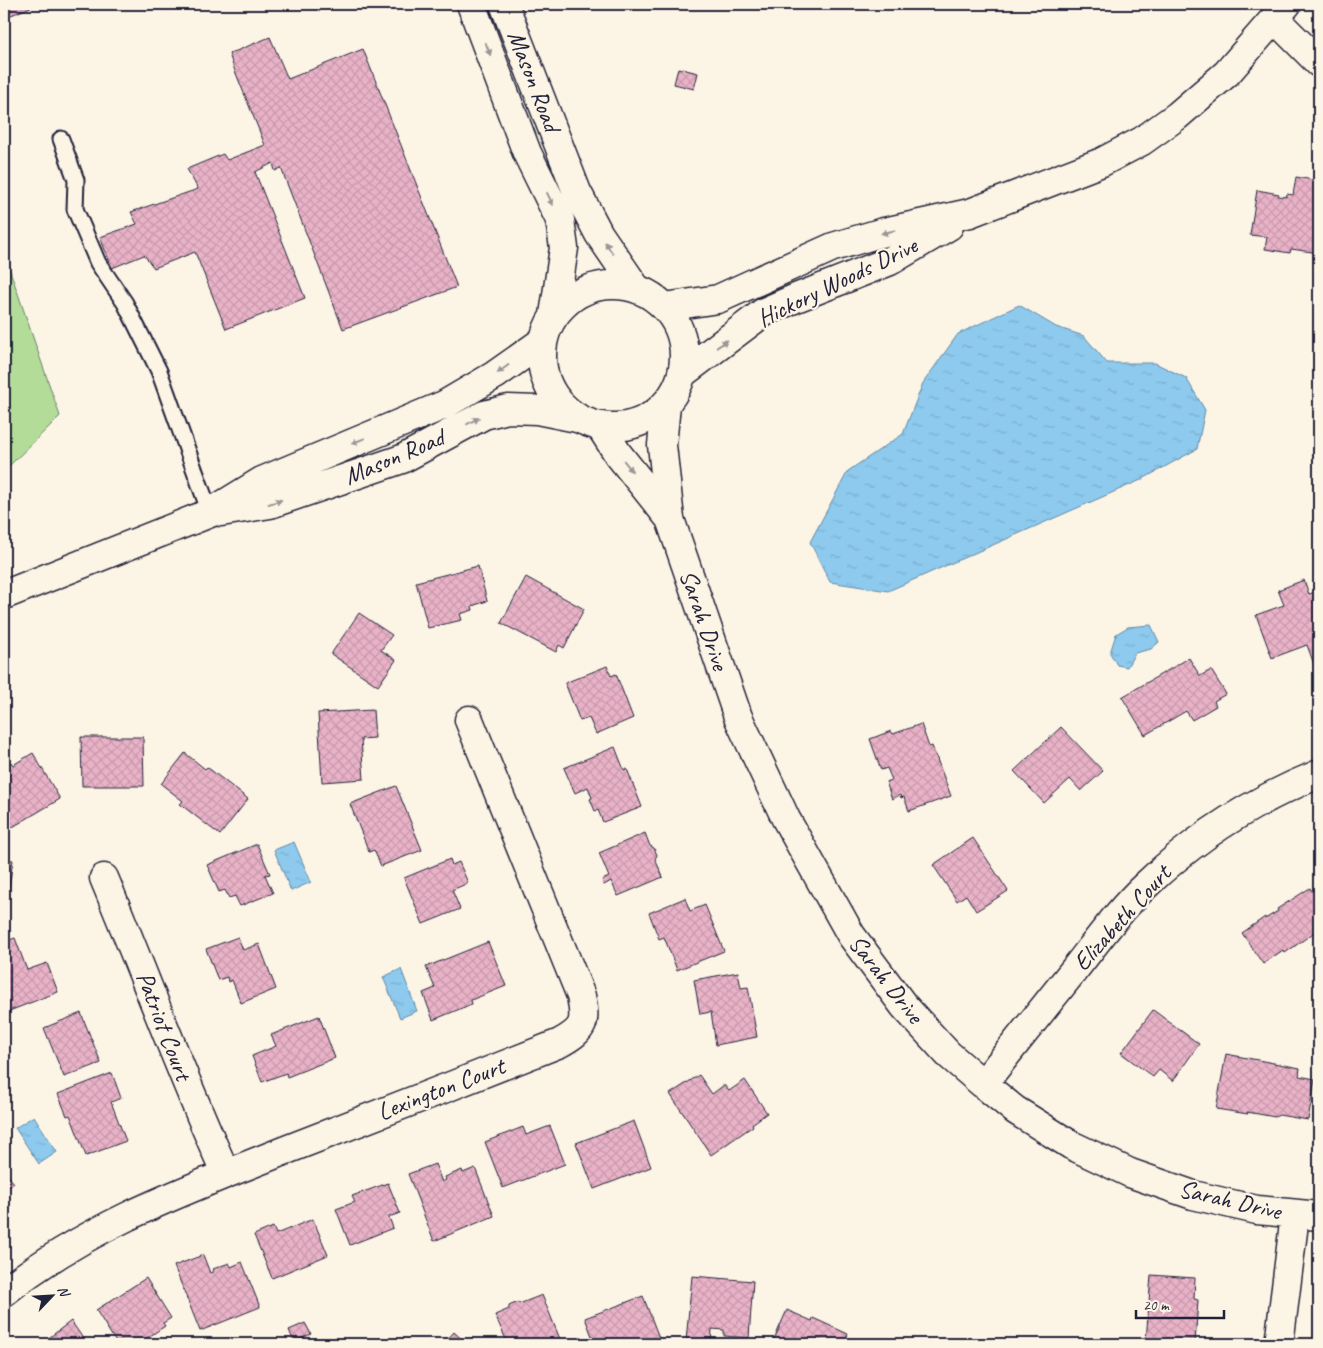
<svg xmlns="http://www.w3.org/2000/svg" width="1323" height="1348" font-family="Caveat,sans-serif">
  <defs>
    <pattern id="water-ripples" width="26" height="14" patternUnits="userSpaceOnUse" patternTransform="scale(1.25)"><rect width="26" height="14" fill="#8dcaee"/><path d="M2 4q2-2 4 0t4 0M15 11q2-2 4 0t4 0" fill="none" stroke="#79adcd"/></pattern>
    <pattern id="building-cross-hatch" width="8" height="8" patternUnits="userSpaceOnUse" patternTransform="scale(1.25)"><rect width="8" height="8" fill="#e9b2c7"/><path d="M0 0l8 8M0 8l8-8" fill="none" stroke="#c899ac"/></pattern>
  </defs>
  <rect width="100%" height="100%" fill="#fcf5e5"/>
  <filter id="ink" filterUnits="userSpaceOnUse"><feTurbulence type="fractalNoise" baseFrequency=".02" numOctaves="2"/><feDisplacementMap in="SourceGraphic" scale="10" xChannelSelector="R" yChannelSelector="G"/><feConvolveMatrix kernelMatrix="1 2 1 2 8 2 1 2 1" color-interpolation-filters="sRGB"/></filter>
  <g filter="url(#ink)">
    <!-- park -->
    <path fill="#b3dc99" stroke="#6a7f6a" d="M4 253 60 416 4 471Z"/>
    <!-- water -->
    <path fill="url(#water-ripples)" stroke="#6287a6" d="M1019 305 1056 327 1084 336 1107 363H1155L1186 378 1205 410 1197 449 1141 480 888 591 830 582 810 542 848 471 903 434 923 383 958 334Z
      M1151 625 1159 642 1151 649 1135 653 1127 667 1117 665 1110 653 1116 634 1128 627Z
      M294 842 311 882 291 891 274 850Z
      M401 969 417 1011 400 1018 383 977Z
      M34 1116 57 1152 39 1164 15 1128Z"/>
    <!-- building -->
    <path fill="url(#building-cross-hatch)" stroke="#22223b" d="M4 4H32L33 6 4 18Z
      M270 37 288 79 363 49 457 287 343 329 281 168 275 171 273 163 255 172 305 298 226 329 195 252 154 268 144 255 112 268 100 237 137 224 131 212 198 189 187 169 223 154 227 160 265 145 235 71 229 54Z
      M678 68 698 73 694 89 674 84Z
      M1296 177 1319 181V253L1291 249 1290 253 1265 249 1267 237 1250 235 1257 190 1279 194 1278 196 1286 197 1287 194 1293 195Z
      M478 566 487 601 472 606 473 610 460 614 462 620 428 628 416 582Z
      M526 577 584 609 564 648 559 645 556 652 501 623Z
      M1304 580 1309 594 1319 591V666L1315 667 1307 645 1272 658 1256 615 1284 605 1278 590Z
      M359 613 392 635 381 650 396 660 378 686 331 654Z
      M1189 658 1200 676 1211 670 1226 694 1214 701 1216 706 1192 720 1186 711 1145 735 1122 697Z
      M607 666 611 676 616 674 633 718 596 734 589 718 580 721 565 683Z
      M373 710 375 738 361 739 364 779 322 782 318 713Z
      M921 724 929 747 932 746 951 796 909 811 904 797 901 798 900 795 892 799 886 782 892 780 887 768 881 770 870 739 891 731 893 734Z
      M1061 727 1103 771 1081 791 1070 779 1044 803 1014 771Z
      M81 737H143L144 786H82Z
      M615 747 624 770 627 769 642 807 603 822 598 810 595 811 590 799 592 798 588 787 575 793 564 768Z
      M33 753 60 799 11 828 4 816V766L11 762 13 765Z
      M185 753 205 769 207 767 248 799 220 835 180 804 183 801 161 784Z
      M396 786 422 850 381 866 374 850 369 852 350 804Z
      M645 833 650 846 654 848 657 855 655 859 663 877 618 896 611 881 604 885 602 880 609 877 599 853Z
      M973 838 1008 891 976 911 966 895 957 901 933 865Z
      M257 844 270 874 265 875 273 893 240 906 235 896 229 898 225 890 219 892 207 865Z
      M4 859 13 860 4 922Z
      M450 859 452 865 459 862 468 883 452 890 460 909 423 924 404 878Z
      M1310 888 1319 901V929L1285 953 1283 950 1263 964 1242 933 1265 917V919L1278 911 1277 909Z
      M685 898 690 911 705 905 724 951 677 970 664 937 659 939 649 913Z
      M238 937 243 950 259 944 276 989 241 1003 232 980 228 982 227 977 218 980 206 949Z
      M15 938 27 970 47 963 58 992 4 1013V942Z
      M488 942 506 986 471 1000 472 1004 433 1020 423 993 435 988 426 967Z
      M738 972 741 988 748 987 757 1037 716 1045 711 1012 700 1014 694 980Z
      M1153 1010 1199 1044 1173 1081 1159 1070 1153 1077 1121 1053Z
      M81 1013 101 1063 64 1077 44 1028Z
      M319 1016 335 1058 287 1077 286 1073 262 1082 252 1056 276 1046 271 1035Z
      M1226 1054 1300 1068 1299 1076 1315 1079 1308 1120 1279 1115 1275 1117 1247 1112 1248 1114 1216 1109Z
      M112 1073 121 1098 111 1102 126 1141 86 1156 70 1115 67 1116 58 1094Z
      M699 1075 712 1094 724 1085 729 1091 745 1080 767 1113 752 1124 753 1126 711 1155 670 1094Z
      M634 1121 651 1167 594 1189 576 1143Z
      M550 1126 565 1164 503 1188 485 1142 523 1127 526 1135Z
      M435 1164 442 1182 446 1180 445 1177 462 1170 463 1173 475 1168 494 1216 434 1241 408 1174Z
      M4 1171 14 1183 4 1191Z
      M388 1183 400 1213 389 1217 393 1228 350 1245 336 1209 355 1202 352 1196Z
      M313 1219 328 1255 272 1278 254 1235 273 1227 276 1234Z
      M203 1255 210 1273 214 1271 213 1269 229 1263 231 1267 242 1262 260 1307 200 1331 174 1266Z
      M1151 1275 1195 1278 1194 1299 1198 1300 1195 1344 1146 1341Z
      M692 1276 753 1281 749 1338 724 1336V1330L712 1329 711 1343 686 1341Z
      M146 1278 171 1318 163 1323 165 1326 138 1344H117L96 1310Z
      M542 1295 562 1344H508L495 1315 509 1309V1306L518 1302 519 1304Z
      M643 1296 661 1343 657 1344H595L585 1318Z
      M787 1310 812 1321 813 1318 848 1334 844 1344H772Z
      M71 1321 87 1344H48L46 1340Z
      M305 1323 311 1334 294 1342 289 1330Z
      M454 1332 467 1344H443Z"/>
    <g fill="none" stroke-linecap="round" stroke-linejoin="round">
      <defs>
        <path id="lane" d="M61 139 76 180 75 209 98 263 125 303 159 371 210 513"/>
        <path id="street" d="M1275 19 1319 63
          M666 405 662 445 670 519 738 717 786 819 851 935 904 1006 948 1054 983 1084 1015 1110 1071 1145 1130 1173 1193 1195 1257 1210 1319 1216
          M600 426 618 454 670 519
          M104 878C145 976 182 1077 226 1174
          M983 1084C1014 1045 1046 1005 1078 965 1100 937 1121 908 1147 884 1197 836 1255 800 1319 774
          M4 1292C87 1226 188 1189 286 1150 377 1115 469 1079 560 1043 585 1029 586 1023 581 996L469 720
          M1279 1344 1295 1215"/>
        <path id="secondary" d="M471 4 527 153 560 220 564 248 554 315
          M504 4 577 192 599 234 636 288
          M542 356a71 71 0 1 1 142 0a71 71 0 1 1-142 0Z
          M665 307 718 299 833 247 880 233 970 213 1102 162 1142 141 1177 116 1227 73 1287 4
          M683 373 764 312 796 298 890 261 949 226
          M221 512 270 504 402 459 484 415 508 409 537 410 577 418
          M4 595 210 513 262 481 444 405 495 375 543 341"/>
      </defs>
      <!-- lane casing -->
      <use href="#lane" stroke="#22223b" stroke-width="19"/>
      <!-- street casing -->
      <use href="#street" stroke="#22223b" stroke-width="31"/>
      <!-- secondary casing -->
      <use href="#secondary" stroke="#22223b" stroke-width="31"/>
      <!-- lane -->
      <use href="#lane" stroke="#fcf5e5" stroke-width="15"/>
      <!-- street -->
      <use href="#street" stroke="#fcf5e5" stroke-width="28"/>
      <!-- secondary -->
      <use href="#secondary" stroke="#fcf5e5" stroke-width="28"/>
    </g>
    <!-- one-way arrows -->
    <defs><path id="oneway-solid" d="M-6-.8H1V-3.2L6.5 0L1 3.2V.8H-6Z" transform="scale(1.25)"/></defs>
    <g fill="#9a9698">
      <use href="#oneway-solid" transform="translate(488 49) rotate(69)"/>
      <use href="#oneway-solid" transform="translate(550 199) rotate(64)"/>
      <use href="#oneway-solid" transform="translate(888 232) rotate(167)"/>
      <use href="#oneway-solid" transform="translate(609 248) rotate(-124)"/>
      <use href="#oneway-solid" transform="translate(722 344) rotate(-34)"/>
      <use href="#oneway-solid" transform="translate(503 369) rotate(144)"/>
      <use href="#oneway-solid" transform="translate(473 421) rotate(-28)"/>
      <use href="#oneway-solid" transform="translate(358 441) rotate(157)"/>
      <use href="#oneway-solid" transform="translate(628 466) rotate(52)"/>
      <use href="#oneway-solid" transform="translate(275 502) rotate(-17)"/>
    </g>
  </g>
  <g text-anchor="middle" dominant-baseline="central" stroke-width="4.5" stroke-linejoin="round" paint-order="stroke">
    <!-- street labels -->
    <g font-size="25" fill="#22223b" stroke="#fcf5e5">
      <text transform="translate(534 81) rotate(69)">Mason Road</text>
      <text transform="translate(837 282) rotate(-26)">Hickory Woods Drive</text>
      <text transform="translate(394 457) rotate(-23)">Mason Road</text>
      <text transform="translate(704 620) rotate(71)">Sarah Drive</text>
      <text transform="translate(1122 918) rotate(-48)">Elizabeth Court</text>
      <text transform="translate(886 979) rotate(52)">Sarah Drive</text>
      <text transform="translate(164 1026) rotate(69)">Patriot Court</text>
      <text transform="translate(441 1089) rotate(-21)">Lexington Court</text>
      <text transform="translate(1230 1200) rotate(13)">Sarah Drive</text>
    </g>
  </g>
  <!-- margin -->
  <rect width="1323" height="1348" fill="none" stroke="#fcf5e5" stroke-width="20"/>
  <rect x="10" y="10" width="1303" height="1328" fill="none" stroke="#22223b" stroke-width="2" filter="url(#ink)"/>
  <!-- north arrow -->
  <g transform="translate(52 1296) rotate(65)" stroke="#fcf5e5" stroke-width="4" paint-order="stroke">
  <path d="M0-4L9 19L0 12L-9 19Z" fill="#22223b"/>
  <text y="-8" font-size="14" font-weight="bold" text-anchor="middle" fill="#22223b">N</text>
  </g>
  <!-- scale -->
  <path d="M1136 1310v8h88v-8" fill="none" stroke="#22223b" stroke-width="2.5"/>
  <text x="1143" y="1310" font-size="15" fill="#22223b" stroke="#fcf5e5" stroke-width="4" paint-order="stroke">20 m</text>
</svg>
